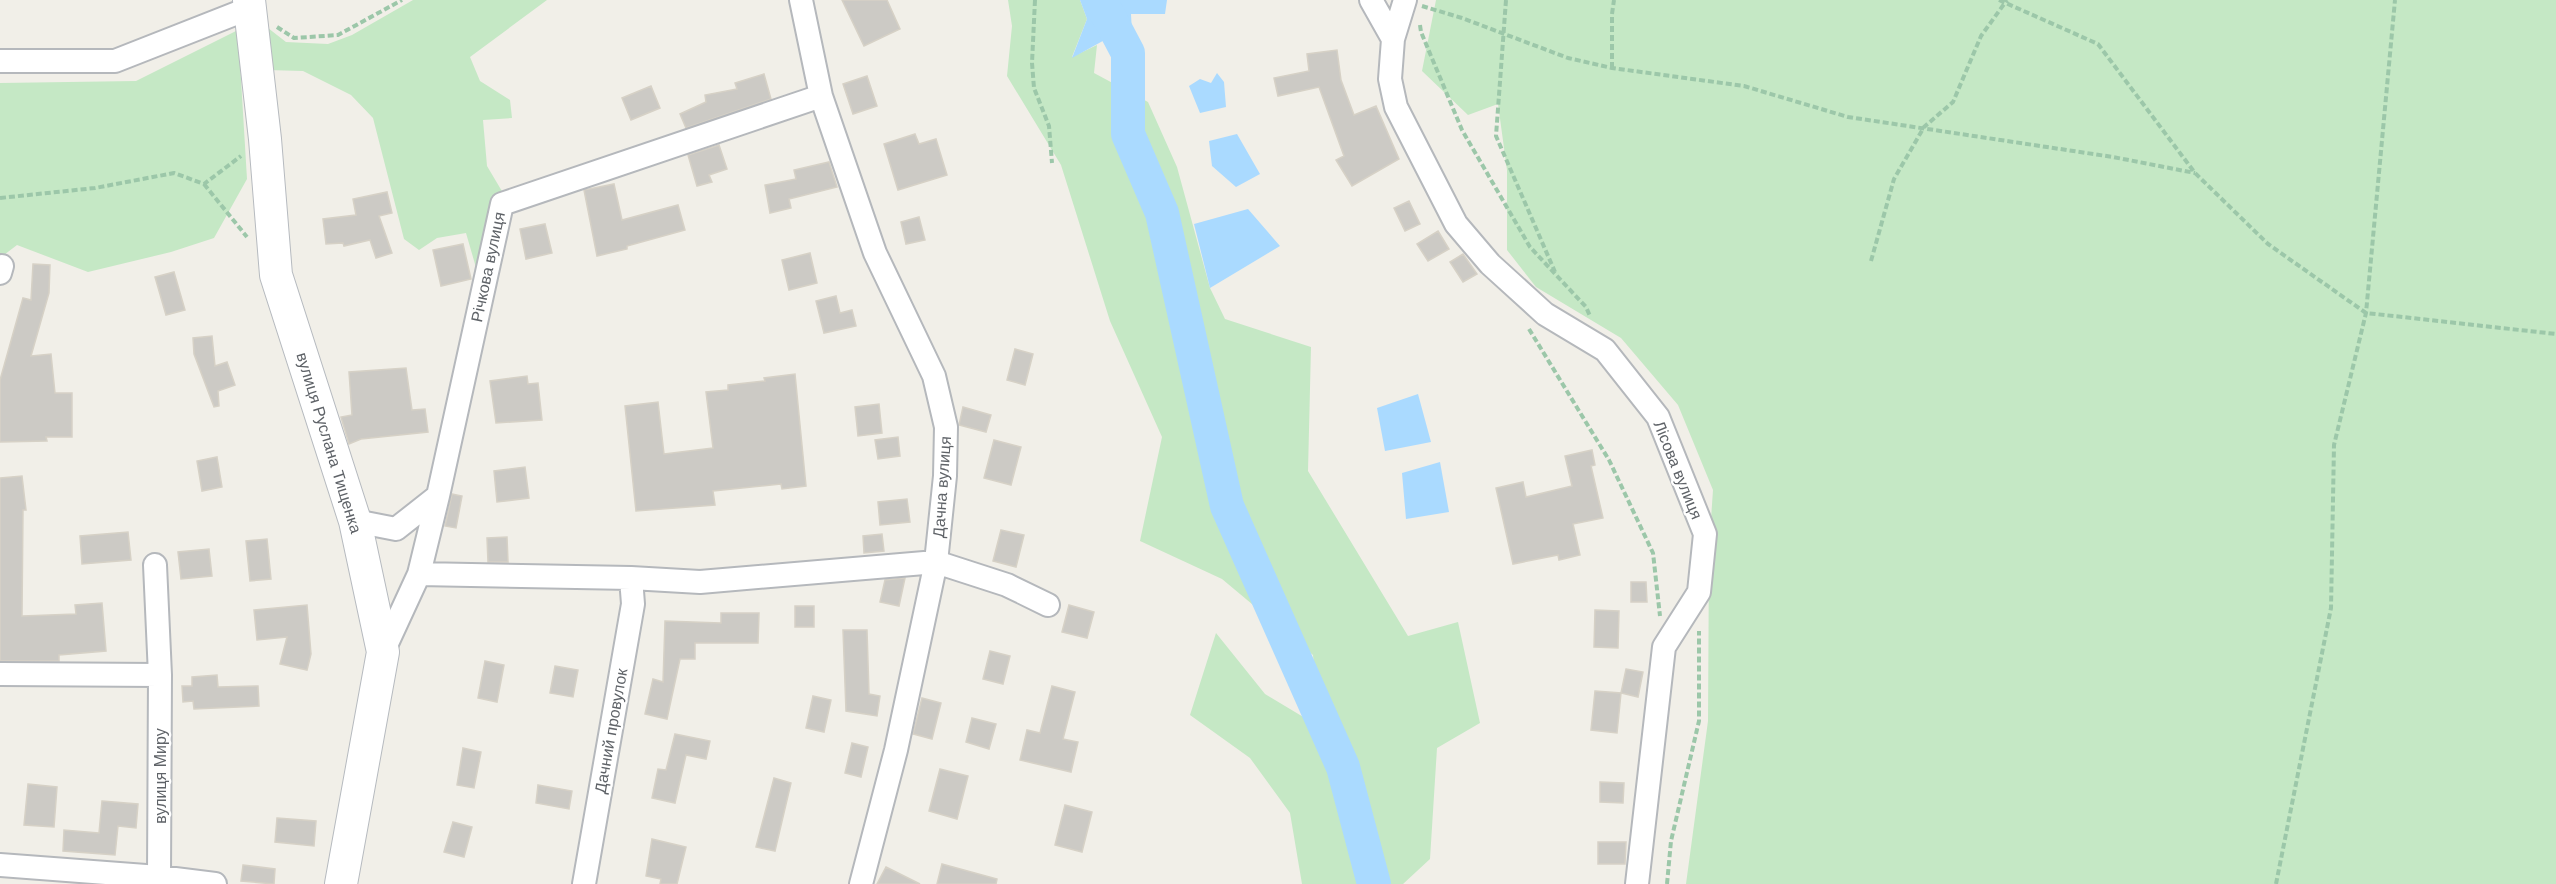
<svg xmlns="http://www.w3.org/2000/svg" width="2556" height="884" font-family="Arial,sans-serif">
  <rect width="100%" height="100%" fill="#f1efe8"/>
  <!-- green -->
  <path fill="#c5e8c5" d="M413 0H547L470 57 480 81 510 100 512 118 483 120 487 166 506 198 477 271 466 233 437 238 419 250 404 239 373 118 351 95 303 71 267 70 260 30 268 28 286 42 328 44 352 35Z
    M1008 0H1080L1087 19 1072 57 1097 45 1094 73 1148 102 1177 167 1210 288 1225 319 1311 347 1308 471 1408 636 1458 622 1480 723 1437 748 1430 859 1403 884H1302L1290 813 1250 758 1190 715 1216 633 1265 694 1320 727 1313 655 1222 579 1140 541 1162 437 1110 321 1061 165 1007 76 1012 26Z
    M1436 0H2556V884H1686L1708 721 1709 548 1713 490 1678 405 1621 338 1536 287 1507 250V170L1498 104 1468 115 1422 71Z
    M238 30 247 179 214 238 171 252 88 272 17 245 0 258V83L136 81Z"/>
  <!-- water -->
  <path fill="#aadaff" d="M1080 0H1167L1165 14H1131L1135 92 1120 76 1110 37 1072 58 1087 19Z
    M1217 73 1224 82 1226 107 1200 113 1189 86 1200 79 1211 83Z
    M1237 134 1260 174 1236 187 1212 166 1209 141Z
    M1248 209 1280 246 1210 288 1194 224Z
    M1418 394 1431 442 1385 451 1377 408Z
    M1440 462 1449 512 1406 519 1402 473Z"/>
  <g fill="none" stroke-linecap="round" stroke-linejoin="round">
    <!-- river -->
    <path stroke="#aadaff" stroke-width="34" d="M1100 0 1128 53V134L1162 213 1227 506 1343 767 1374 884"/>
  </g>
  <!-- building -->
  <path fill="#cccac5" stroke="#d6d1c6" stroke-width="1.5" d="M842 0H887L900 29 864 46Z
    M1337 50 1341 80 1354 115 1376 106 1399 159 1352 186 1336 160 1344 156 1319 87 1278 96 1274 78 1309 71 1307 54Z
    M764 74 771 99 686 128 680 114 706 102 705 95 737 89 735 83Z
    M867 76 877 106 853 114 843 84Z
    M651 86 660 108 631 120 622 98Z
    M915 134 919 144 936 139 947 175 898 190 884 144Z
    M719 145 727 169 709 175 712 182 697 186 688 155Z
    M829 162 837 187 789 199 791 208 770 213 765 185 796 179 794 170Z
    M614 184 622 220 678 205 685 230 627 246V249L597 256 584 190Z
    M387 192 392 213 379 216 392 253 376 258 370 240 344 246 343 243 326 244 323 219 356 215 353 199Z
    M1409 201 1420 224 1405 231 1394 208Z
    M919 217 925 240 906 244 901 222Z
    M545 224 552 253 526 259 520 229Z
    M1438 231 1449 249 1428 261 1417 244Z
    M463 244 471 279 441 286 433 250Z
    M810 253 817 283 789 290 782 260Z
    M1463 254 1477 274 1463 282 1450 262Z
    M33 264 50 265 49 293 31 356 51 354 55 393H72V437H46L47 441 0 442V380L23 298 31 300Z
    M174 272 185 310 166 315 155 277Z
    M836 296 840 313 852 310 856 326 824 333 816 301Z
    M212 336 215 366 227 362 235 385 218 391 219 406 214 407 194 354 193 338Z
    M1015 349 1033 354 1025 385 1007 380Z
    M406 368 412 410 425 409 428 432 361 439 349 444 341 417 352 415 349 372Z
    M795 374 806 486 782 489 781 484 713 491 715 505 636 511 625 406 658 402 664 454 713 448 706 392 728 390V385L765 381 764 378Z
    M527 376 528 384 538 383 542 420 496 423 490 381Z
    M879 404 882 433 858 436 855 407Z
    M963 407 991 415 986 432 959 425Z
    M898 437 900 456 878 459 875 440Z
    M994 440 1021 447 1011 485 984 478Z
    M1592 450 1595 465 1591 466 1603 518 1573 524 1580 555 1559 560 1558 555 1513 564 1496 488 1523 482 1526 497 1572 486 1565 456Z
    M217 457 222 487 202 491 197 461Z
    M525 467 529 498 497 502 494 471Z
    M22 476 26 510H23L22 616 76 614 75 605 102 603 106 651 59 655V661H0V478Z
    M452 494 462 496 456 528 445 526Z
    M907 499 910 522 880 525 878 502Z
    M1001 530 1024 535 1016 567 993 561Z
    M128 532 131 560 82 564 80 536Z
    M882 534 884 551 864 553 863 536Z
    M507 537 508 562H488L487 538Z
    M267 539 271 579 250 581 246 541Z
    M209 549 212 576 181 579 178 552Z
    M905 578 899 606 880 602 885 580Z
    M1631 582H1646L1647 602H1631Z
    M307 605 311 654 307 670 280 664 287 637 257 640 254 610Z
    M1069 605 1094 612 1087 638 1062 632Z
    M795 606H814V627H795Z
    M1595 610 1619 611 1618 648 1594 647Z
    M721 613H759L758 643H695V659H680L667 719 645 714 653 679 663 682 665 621 721 623Z
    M843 630H867L869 694 880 696 877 716 846 711Z
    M990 651 1010 656 1003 684 983 679Z
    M485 661 504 665 497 702 478 698Z
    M555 666 578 670 573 697 550 693Z
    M1626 669 1643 672 1638 697 1621 693Z
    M217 675 218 687 258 686 259 706 194 709 193 701 183 702 182 686H192V677Z
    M1052 686 1075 692 1063 739 1078 742 1071 772 1020 760 1027 730 1040 733Z
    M1595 691 1621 693 1617 733 1591 730Z
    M813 696 831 700 824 732 806 728Z
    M922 698 941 703 932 739 913 734Z
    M972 718 996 724 989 749 966 742Z
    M675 734 710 741 706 759 686 755 675 803 652 798 658 769 666 770Z
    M852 743 868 747 861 777 845 773Z
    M463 748 481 752 474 788 457 785Z
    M940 769 968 776 957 819 929 811Z
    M774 778 791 783 775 851 756 847Z
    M1600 782 1624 783 1623 803 1600 802Z
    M28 784 57 787 54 827 24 825Z
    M538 785 572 791 569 809 536 803Z
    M102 801 138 804 136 828 118 826 115 855 63 851 64 830 99 833Z
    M1065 805 1092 812 1082 852 1055 845Z
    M277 818 316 821 314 846 275 842Z
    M453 822 472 827 464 857 444 852Z
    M652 839 686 847 677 884H660L661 879 646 876Z
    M1598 842H1626L1625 864H1598Z
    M942 864 997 879 996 884H937Z
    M243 865 275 869 274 884 241 881Z
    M886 867 920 884H877Z"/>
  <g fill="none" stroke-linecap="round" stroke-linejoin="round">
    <defs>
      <path id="street" d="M801 0 821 96 875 253 934 376 946 427 945 476 936 562 896 750 861 884
        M1371 0 1393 39
        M1405 0 1393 39 1390 79 1396 107 1456 224 1490 264 1545 314 1605 350 1658 417 1705 534 1699 592 1664 647 1637 884
        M0 61H115L250 8
        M0 273 2 266
        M355 521 396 529 438 496
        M155 565 160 675 159 877
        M419 574 631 578 700 582 936 562 1007 585 1048 605
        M383 652 419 574 438 496 502 204 821 96
        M0 674 160 675
        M0 865 159 877 215 884
        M584 884 633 604 631 578"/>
      <path id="secondary" d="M249 0 265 139 276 275 355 521 383 652 341 884"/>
    </defs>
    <!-- street casing -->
    <use href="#street" stroke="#b5b8bc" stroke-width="26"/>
    <!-- secondary casing -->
    <use href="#secondary" stroke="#b6babf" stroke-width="34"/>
    <!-- path -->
    <path stroke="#9cc7a9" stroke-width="4" stroke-dasharray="6 3" stroke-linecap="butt" d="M1035 0 1032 63 1034 88 1049 126 1052 163
      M1506 0 1496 136 1555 272
      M1999 0 2098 44 2195 173 2268 244 2366 313 2556 334
      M1422 6 1462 18 1568 58 1612 68 1744 86 1848 117 2113 157 2195 173
      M1420 25 1421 32 1462 130 1530 247 1586 307 1590 316
      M277 27 294 38 338 35 402 0
      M1612 68V14L1614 0
      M204 184 247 237
      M0 198 95 188 174 173 204 184 241 156
      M1871 261 1894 179 1924 127 1953 102 1981 36 2007 0
      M1529 329 1609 460 1653 553 1660 616
      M1667 884 1671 841 1699 721V631
      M2276 884 2331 608 2334 445 2366 313 2395 0"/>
    <!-- street -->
    <use href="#street" stroke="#fff" stroke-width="22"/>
    <!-- secondary -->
    <use href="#secondary" stroke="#fff" stroke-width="32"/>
  </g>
  <g text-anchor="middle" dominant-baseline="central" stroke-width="4.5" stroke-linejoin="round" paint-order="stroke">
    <!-- street labels -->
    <g font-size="16" fill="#5f6368" stroke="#fff">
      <text transform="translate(488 267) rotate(-78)">Річкова вулиця</text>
      <text transform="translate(329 443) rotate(73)">вулиця Руслана Тищенка</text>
      <text transform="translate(1678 470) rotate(68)">Лісова вулиця</text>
      <text transform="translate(942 487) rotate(-86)">Дачна вулиця</text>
      <text transform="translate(611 731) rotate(-80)">Дачний провулок</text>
      <text transform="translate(160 776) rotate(-90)">вулиця Миру</text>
    </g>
  </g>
</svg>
